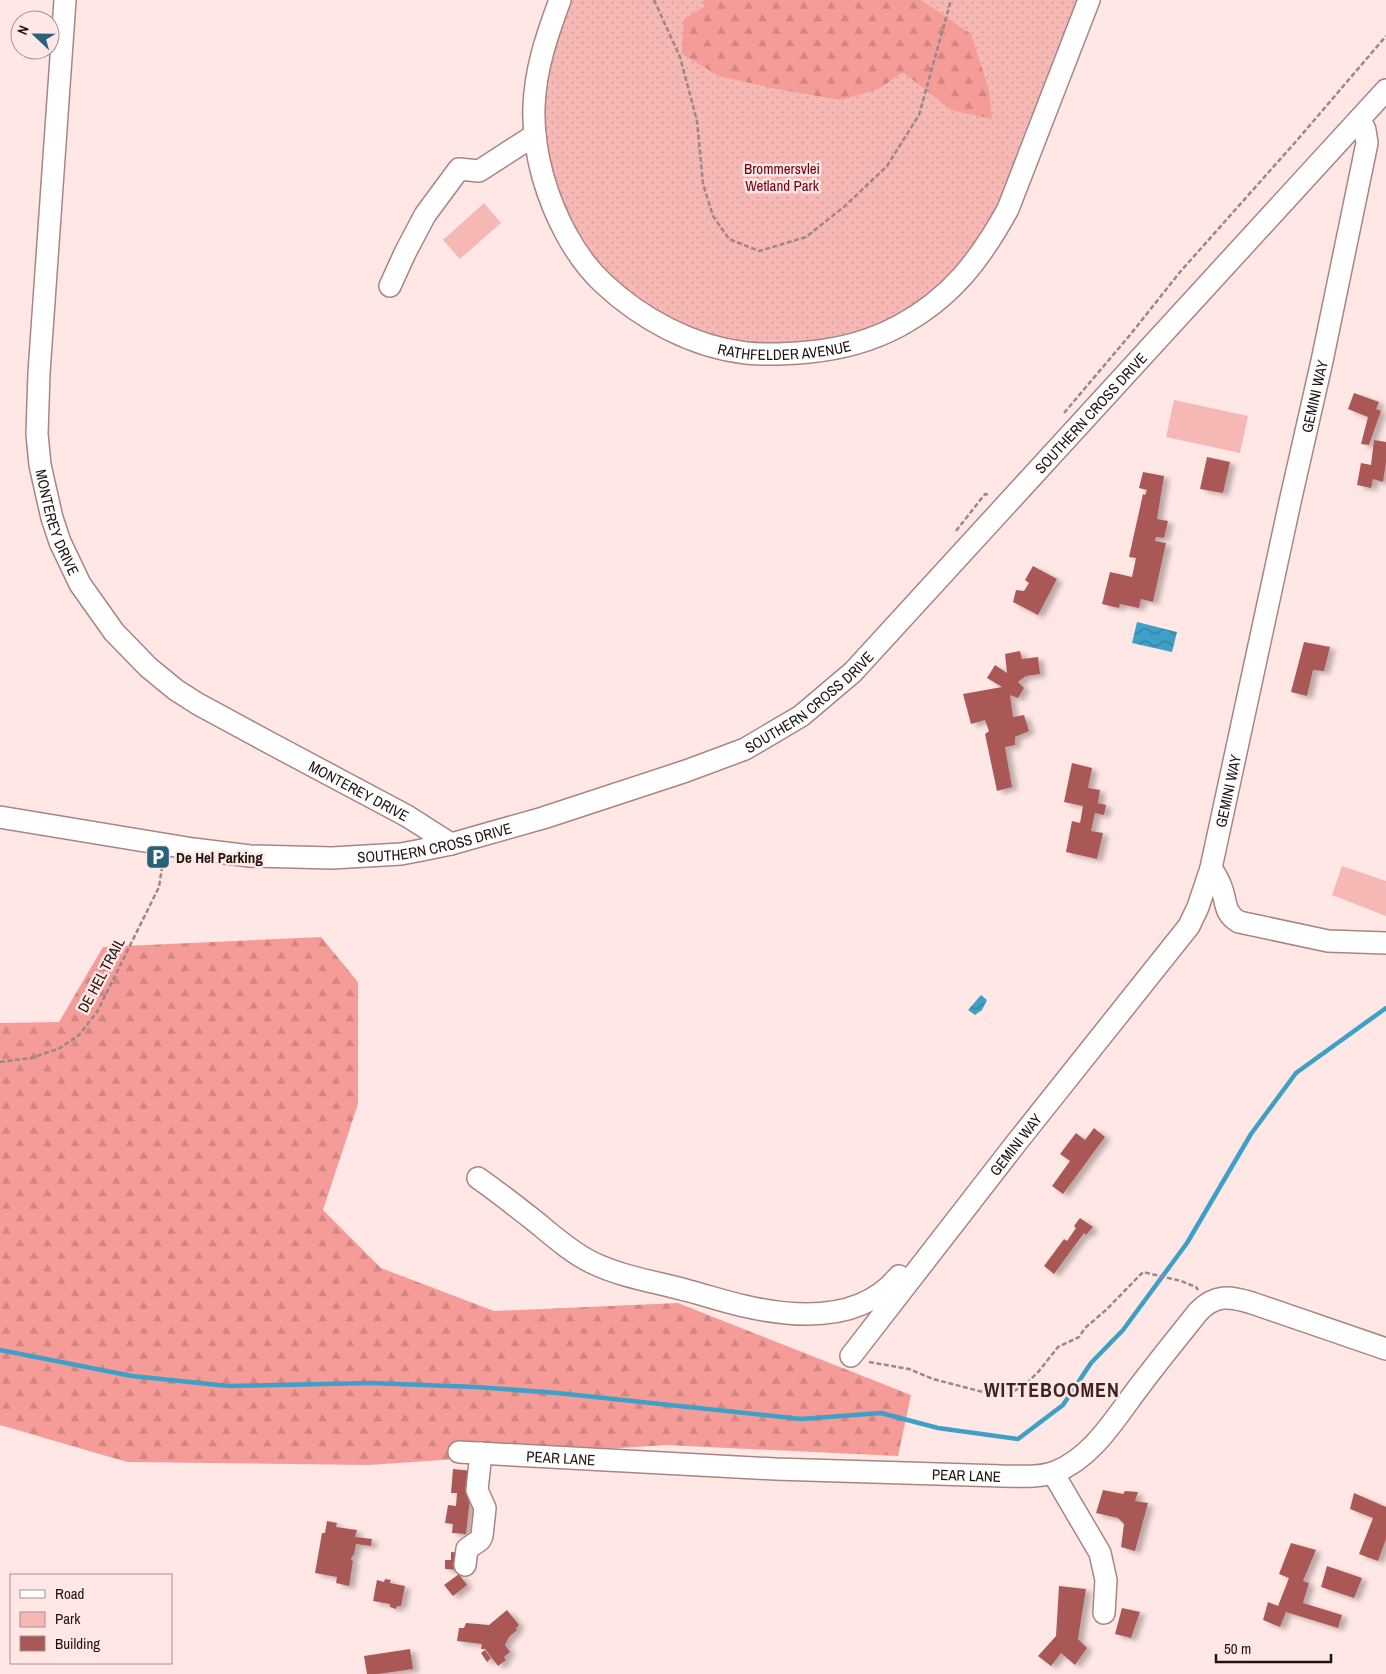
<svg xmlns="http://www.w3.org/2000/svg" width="1386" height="1674" font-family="'Archivo Narrow',sans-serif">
  <defs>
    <pattern id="green-dots" width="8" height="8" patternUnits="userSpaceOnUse" patternTransform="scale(1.25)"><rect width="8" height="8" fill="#f6b8b4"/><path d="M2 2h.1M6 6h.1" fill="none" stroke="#d39d9a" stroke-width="1.8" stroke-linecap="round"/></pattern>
    <pattern id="forest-firs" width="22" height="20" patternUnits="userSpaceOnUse" patternTransform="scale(1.25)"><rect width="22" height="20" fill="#f59c98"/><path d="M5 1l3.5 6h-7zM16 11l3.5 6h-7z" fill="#d28682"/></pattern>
    <pattern id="water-waves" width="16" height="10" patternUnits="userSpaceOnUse" patternTransform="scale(1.25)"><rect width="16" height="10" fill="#3e9fc7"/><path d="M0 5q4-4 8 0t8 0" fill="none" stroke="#3480a0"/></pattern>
    <filter id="shadow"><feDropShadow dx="5.5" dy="3" stdDeviation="2.5" flood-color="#0004"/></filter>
  </defs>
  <rect width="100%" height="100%" fill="#ffe7e5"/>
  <!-- green -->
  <path fill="url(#green-dots)" d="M560 0H1089L1008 209 926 309 796 353 678 334 577 251 535 135Z"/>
  <!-- forest -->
  <path fill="url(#forest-firs)" d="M704 0H921L971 34 989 90 992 119 951 110 903 72 879 89 841 100 776 89 719 76 682 54 684 19 704 7Z
    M321 937 358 982V1104L323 1210 381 1268 494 1311 678 1303 911 1395 898 1456 666 1445 368 1465 127 1462 0 1425V1023L59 1022 103 947Z"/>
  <!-- pitch -->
  <path fill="#f6b8b4" d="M484 203 501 223 460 259 443 240Z
    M1174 400 1248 416 1240 453 1166 437Z
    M1342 866 1386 881V916L1332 895Z"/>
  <!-- water -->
  <path fill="url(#water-waves)" d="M1137 622 1177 632 1172 652 1132 643Z
    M981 995 987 1000 982 1010 975 1015 968 1010Z"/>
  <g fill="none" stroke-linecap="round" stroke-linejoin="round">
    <!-- stream -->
    <path stroke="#3e9fc7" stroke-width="4.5" d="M0 1350 132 1376 228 1386 371 1383 476 1387 557 1393 801 1419 881 1413 938 1428 1018 1439 1063 1405 1091 1363 1123 1330 1187 1243 1251 1134 1296 1073 1386 1008"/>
  </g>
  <!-- building -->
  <path fill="#a95856" filter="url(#shadow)" d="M1354 393 1379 402 1376 409 1381 411 1369 445 1361 444 1368 417 1348 409Z
    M1374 440 1386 442V462L1383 482 1373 479 1371 488 1357 485 1361 463 1371 465Z
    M1207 457 1230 462 1223 493 1200 489Z
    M1143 472 1164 476 1157 519 1168 521 1164 538 1156 537 1155 541 1166 543 1153 602 1141 599 1139 608 1120 604 1119 608 1102 604 1110 572 1132 577 1136 558 1129 557 1143 494 1145 495 1147 490 1139 488Z
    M1033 566 1057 579 1038 615 1013 602 1016 590 1024 591 1029 583 1025 580Z
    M1304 642 1330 647 1324 671 1313 670 1307 696 1291 692Z
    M1020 651 1022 659 1038 657 1040 674 1026 676 1018 682 1024 688 1018 698 1010 695 1013 717 1024 715 1029 731 1015 737V745L1005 747 1012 787 997 791 985 734 989 731 985 720 971 724 963 694 1002 687 987 678 995 665 1007 673 1005 654Z
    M1072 763 1092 768 1088 788 1100 790 1098 803 1106 805 1104 815 1095 813 1091 831 1103 833 1097 859 1066 852 1072 821 1080 823 1083 806 1064 802Z
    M1094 1128 1105 1137 1063 1194 1052 1186 1070 1161 1060 1154 1076 1133 1085 1140Z
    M1080 1218 1093 1227 1086 1235 1084 1233 1054 1274 1044 1266 1064 1239 1067 1241 1076 1228 1074 1226Z
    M453 1469 473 1471 466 1534 452 1533 453 1524 445 1523 448 1505 456 1506 457 1493H451Z
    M1103 1490 1123 1494 1125 1491 1138 1492 1135 1501 1148 1503 1135 1551 1121 1547 1124 1524 1118 1518 1096 1513Z
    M1354 1493 1386 1507V1539L1378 1561 1359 1554 1373 1518 1350 1509Z
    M327 1521 337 1523 336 1527 357 1530 355 1537 372 1539 371 1546 356 1544 354 1555 352 1556 351 1560 353 1561 349 1586 336 1583 337 1577 315 1573 322 1533H325Z
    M1291 1543 1316 1550 1303 1581 1309 1583 1303 1603 1342 1615 1338 1628 1286 1612 1280 1627 1263 1620 1268 1602 1278 1606 1289 1578 1279 1574Z
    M451 1552 461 1553 460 1570 445 1569V1560H451Z
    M1327 1566 1362 1578 1354 1598 1321 1587Z
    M459 1574 467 1585 453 1596 444 1585Z
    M385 1579 391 1580 390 1583 405 1586 401 1606H397L396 1609 390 1607V1604L373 1601 377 1580 384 1582Z
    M1059 1586 1086 1589 1078 1639 1087 1648 1075 1665 1061 1653 1051 1666 1038 1656 1056 1636Z
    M1122 1608 1140 1612 1131 1638 1115 1634Z
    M507 1610 519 1625 516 1628 517 1630 509 1637 505 1645 510 1652 504 1657 506 1660 498 1666 485 1649H481L482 1644 457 1641 459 1628H464L466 1623 489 1625Z
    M410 1649 413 1669 378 1674H367L364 1656Z
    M485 1650 491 1658 487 1662 481 1653Z"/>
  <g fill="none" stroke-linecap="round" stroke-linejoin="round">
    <defs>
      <g id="minor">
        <path id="s1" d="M65 0 39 373 37 434 40 465 52 518 60 542 80 584 114 632 148 667 176 690 198 704 270 743 407 816 451 844"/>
        <path id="s2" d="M560 0C547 35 535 70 534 107 533 131 537 155 543 177 554 215 574 256 603 283 641 319 693 347 746 353 766 355 788 354 809 352 841 349 871 341 899 326 951 298 980 260 1008 209L1089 0"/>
        <path d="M390 286 405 253 425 215 459 169 479 171 535 135"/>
        <path id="s3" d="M0 817 193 849 250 856 332 858 401 854 422 850 451 844 543 818 686 771 745 749 801 716 853 672 1386 90"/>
        <path d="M1211 868C1215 874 1219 880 1221 887 1227 901 1223 913 1239 922L1328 941 1386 943"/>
        <path d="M478 1178C498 1192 517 1207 536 1222 553 1236 571 1252 591 1262 621 1277 657 1282 689 1291 708 1296 726 1302 744 1306 796 1318 862 1322 899 1276"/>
        <path id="s4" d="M851 1356 1017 1142 1189 926 1198 907 1211 868 1290 502 1322 361 1367 143 1365 130 1360 119"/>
        <path id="s5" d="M459 1452 775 1469 1002 1476C1019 1476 1039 1478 1055 1472 1094 1457 1117 1415 1142 1383 1160 1359 1179 1336 1198 1312 1215 1294 1230 1296 1252 1303L1386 1349"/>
        <path d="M1053 1473 1100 1553 1106 1580 1104 1613"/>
        <path d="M465 1565 467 1549 480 1540 482 1536 485 1508 477 1490 481 1453"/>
      </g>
    </defs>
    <!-- minor casing -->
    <use href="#minor" stroke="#a88582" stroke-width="24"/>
    <!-- path -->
    <path stroke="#9b8886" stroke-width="2.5" stroke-dasharray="5 2.5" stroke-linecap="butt" d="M654 0 680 57 697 121 703 184 713 216 729 239 759 251 806 237 845 206 887 166 919 115 951 0
      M1064 413 1130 335 1180 272 1299 138 1386 36
      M956 531 985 494 990 495
      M0 1062 31 1058 60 1048 79 1035 97 1012 159 887 163 861
      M869 1362 909 1369 933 1379 987 1393 1009 1394 1026 1384 1039 1371 1058 1347 1079 1337 1085 1328 1106 1310 1143 1272 1181 1281 1196 1287 1198 1290"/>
    <!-- minor -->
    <use href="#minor" stroke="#fff" stroke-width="21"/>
  </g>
  <!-- icons -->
  <defs>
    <symbol id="parking-square" viewBox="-11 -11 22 22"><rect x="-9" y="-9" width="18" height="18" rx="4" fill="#27617a" stroke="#ffe7e5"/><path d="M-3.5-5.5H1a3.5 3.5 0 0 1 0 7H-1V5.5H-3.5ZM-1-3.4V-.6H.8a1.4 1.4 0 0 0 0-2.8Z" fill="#fff"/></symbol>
  </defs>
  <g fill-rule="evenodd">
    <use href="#parking-square" x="144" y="843" width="28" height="28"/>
  </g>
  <g text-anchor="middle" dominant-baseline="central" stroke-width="5" stroke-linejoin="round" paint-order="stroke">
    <!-- park labels -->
    <g font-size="15" fill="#6c0011" stroke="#ffe7e5">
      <text x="782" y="168">Brommersvlei<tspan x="782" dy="17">Wetland Park</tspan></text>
    </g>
    <!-- street labels -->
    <g font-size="15" fill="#201312" stroke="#ffe7e5">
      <text stroke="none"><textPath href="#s2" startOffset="505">RATHFELDER AVENUE</textPath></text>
      <text stroke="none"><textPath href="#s4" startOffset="1092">GEMINI WAY</textPath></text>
      <text stroke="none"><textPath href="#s3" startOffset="1249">SOUTHERN CROSS DRIVE</textPath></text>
      <text stroke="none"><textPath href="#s1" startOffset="526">MONTEREY DRIVE</textPath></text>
      <text stroke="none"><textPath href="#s3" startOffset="844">SOUTHERN CROSS DRIVE</textPath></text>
      <text stroke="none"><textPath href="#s1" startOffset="945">MONTEREY DRIVE</textPath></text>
      <text stroke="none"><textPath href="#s4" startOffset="688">GEMINI WAY</textPath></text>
      <text stroke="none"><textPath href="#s3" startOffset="439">SOUTHERN CROSS DRIVE</textPath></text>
      <text transform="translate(101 975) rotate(-62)">DE HEL TRAIL</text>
      <text stroke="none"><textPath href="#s4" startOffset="268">GEMINI WAY</textPath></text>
      <text stroke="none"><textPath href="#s5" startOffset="102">PEAR LANE</textPath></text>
      <text stroke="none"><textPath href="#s5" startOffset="508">PEAR LANE</textPath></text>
    </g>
    <!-- poi labels -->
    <g font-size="15" font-weight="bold" fill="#201312" stroke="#ffe7e5" text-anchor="start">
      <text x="176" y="857">De Hel Parking</text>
    </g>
    <!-- district labels -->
    <g font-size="20" font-weight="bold" letter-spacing="1" fill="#3f2321" stroke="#ffe7e5">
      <text x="1052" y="1389">WITTEBOOMEN</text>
    </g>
  </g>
  <!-- legend -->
  <rect x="10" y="1574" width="162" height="90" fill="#ffe7e5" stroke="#a69291"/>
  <rect x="20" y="1590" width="25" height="8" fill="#ffffff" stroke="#a69291"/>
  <text x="55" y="1599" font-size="15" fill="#201312">Road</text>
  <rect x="20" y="1612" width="25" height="15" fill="#f6b8b4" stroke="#a69291"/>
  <text x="55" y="1624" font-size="15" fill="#201312">Park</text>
  <rect x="20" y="1636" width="25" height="15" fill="#a95856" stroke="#a69291"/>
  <text x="55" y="1649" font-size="15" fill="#201312">Building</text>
  <!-- north arrow -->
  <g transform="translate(35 35) rotate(292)"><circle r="24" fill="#ffe7e5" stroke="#a69291"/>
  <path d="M0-4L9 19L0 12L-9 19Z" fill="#27617a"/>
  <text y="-8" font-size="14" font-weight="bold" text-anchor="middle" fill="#201312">N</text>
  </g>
  <!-- scale -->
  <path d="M1216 1654v8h115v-8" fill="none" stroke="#201312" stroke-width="2.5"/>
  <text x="1224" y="1654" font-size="15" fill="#201312" stroke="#ffe7e5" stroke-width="4" paint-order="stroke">50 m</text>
</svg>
